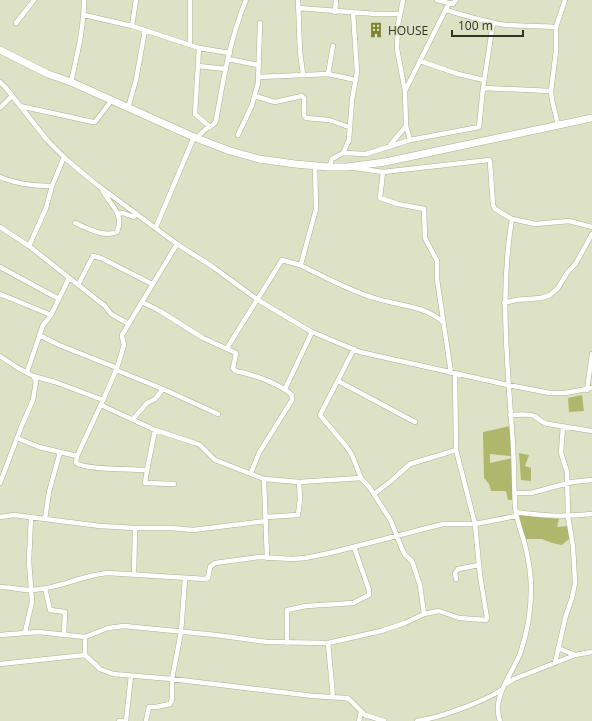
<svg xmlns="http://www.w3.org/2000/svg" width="592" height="721" font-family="'Open Sans',sans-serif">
  <rect width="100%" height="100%" fill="#dde2c5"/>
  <!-- green -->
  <path fill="#aeb76c" d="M582 395 584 411 569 412 568 398Z
    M510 426 511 456 490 454V463L512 458 515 500H508L506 491H491L489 484 484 478 483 432Z
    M519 453 529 455 525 466 531 468V481L521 480Z
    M518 515 559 519 557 527 568 526 570 538 562 545 552 543 542 539H526Z"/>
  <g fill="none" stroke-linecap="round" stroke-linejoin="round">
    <defs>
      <path id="street" d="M298 0 300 52 303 74
        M403 0 398 25 397 49 405 91 406 126 410 140
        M437 0 453 4 456 0
        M298 8 376 14H400
        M446 10C466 16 485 22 506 25 522 26 540 26 556 27
        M335 12 336 0
        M84 15 132 26 199 48 230 53
        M16 23 34 0
        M132 26 136 0
        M190 45V0
        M199 48 195 114 210 127
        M228 59 258 65
        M420 61 458 74 484 80
        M198 66 226 69
        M328 74 333 46
        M258 77 328 74 356 80
        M0 82 6 88 47 140 67 160 96 184 177 244 213 267 258 300 310 331 360 352 508 385 550 393H565L592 388
        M71 82C77 55 84 28 84 0
        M483 88 551 91
        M405 91 449 3
        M255 96 275 102 302 96 304 98V115L306 118 329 120 349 127
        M20 106 93 122H95L111 101
        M0 108 12 96
        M128 108 136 80 145 30
        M558 125 552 100 551 91 556 51V27L565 0
        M238 135 252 105 258 83 260 23
        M196 138C201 135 202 132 206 129 210 126 214 126 216 121 223 80 230 39 246 0
        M390 145 406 126
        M343 153 366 154 410 140 479 127 483 88 493 23
        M329 167 332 159 343 153 349 140 352 100 357 72 353 12
        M355 168 383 172 489 160 490 162 493 205 495 209 512 219 526 222 535 224 569 221 592 227
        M383 172 380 198 398 204 424 209 425 238 437 261V279L451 373
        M0 177C16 184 35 186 52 186
        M118 214 123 213 134 217 136 213
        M75 223C87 228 104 238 117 232 125 212 109 205 102 189
        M0 227 29 246 105 306 111 314 129 324
        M156 227 194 137
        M29 246 46 208 52 186 64 157
        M300 265C323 276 346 289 371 297 396 306 422 304 443 322
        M0 267 59 299
        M78 285 93 256 101 258 152 284
        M0 294 51 315
        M142 302 160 311 203 338 236 353 233 368 235 371C253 374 278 383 292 395V400L259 453 251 473
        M504 303 516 300 541 298 550 295 558 288 567 273 576 263 592 234
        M39 335 59 345 117 368
        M227 348 282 260 300 265 301 264 316 209 315 166
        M354 349 320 415 346 446 352 455 361 478 370 488 391 521 402 549 405 555 412 561 420 585 424 614
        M0 356 18 368 33 376 36 381 33 400 22 425 0 483
        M116 370 163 389
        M27 372 43 325 51 315 69 278
        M33 376 55 382 103 400
        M338 381 415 422
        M285 389 312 332
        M587 390 592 354
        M101 405 155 430 195 443 200 445 215 460 264 479 299 482 361 478
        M510 415C518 415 527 413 534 416 539 419 542 423 548 424L592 431
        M133 419 147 403 155 399 163 389 218 414
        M155 430 147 470C133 469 86 470 76 463L77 456 103 400 117 368 124 345 122 337V335L177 244
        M17 438 39 447 77 456
        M147 470 145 483 174 484
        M264 479 267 558
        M515 493H531L572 482 592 480
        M374 494 391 481 410 464 456 450
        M516 512C544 516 564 517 592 514
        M0 517 14 515 100 526 135 528H171L193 530 266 521
        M266 517 298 515 300 499 299 482
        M45 519 49 492 60 452
        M134 574 135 528
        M456 579 455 573 458 569 479 565
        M0 587C10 587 21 590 31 590 58 589 82 575 108 573L205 579 208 578 210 567 215 563 260 557 292 559 305 558 330 553 443 524H475L516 516
        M45 588 50 610 65 612 64 635
        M25 632 32 602 29 561 31 517
        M0 635 38 632 85 637 108 628 124 626 216 635 267 642 328 643 381 631 405 623 424 614 439 611 459 618 486 620 487 618 480 575 475 524 456 450 455 374
        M85 637V655L100 669 113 674 172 679 313 696 346 698 349 699 365 715 384 721
        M287 643V610L306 606 353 603 369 595V590L354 547
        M328 643 333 697
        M558 648 575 655
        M555 663 566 615 572 598 575 583 573 546 568 517 567 472 561 453 563 426
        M0 664 85 655
        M506 684 514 679 575 655 592 652
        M119 721H124
        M126 721 131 676
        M146 721 149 707H156L170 704 172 700V679L181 632 185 579
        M359 721 361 712
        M417 721C439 718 483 702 501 690
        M500 721C491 696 513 674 521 651 528 630 531 610 531 589 531 573 528 556 524 541 520 529 516 518 515 506 514 486 514 465 513 445 508 368 499 296 512 219"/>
      <path id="secondary" d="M0 50 48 74 71 82 196 138 230 151 259 159 295 164 329 167H347L385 162 592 118"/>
    </defs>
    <!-- street casing -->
    <use href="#street" stroke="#acb094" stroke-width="5.5"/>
    <!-- secondary casing -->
    <use href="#secondary" stroke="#acb094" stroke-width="8"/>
    <!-- street -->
    <use href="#street" stroke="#fff" stroke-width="4.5"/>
    <!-- secondary -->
    <use href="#secondary" stroke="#fff" stroke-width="7"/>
  </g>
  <!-- icons -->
  <defs>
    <symbol id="building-bare" viewBox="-9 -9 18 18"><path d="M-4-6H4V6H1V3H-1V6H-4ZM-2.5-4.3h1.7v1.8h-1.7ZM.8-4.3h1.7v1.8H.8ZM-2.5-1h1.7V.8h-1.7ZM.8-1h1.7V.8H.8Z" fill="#7b832f" stroke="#dde2c5" stroke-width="2.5" paint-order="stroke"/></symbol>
  </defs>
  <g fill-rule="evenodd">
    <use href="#building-bare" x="365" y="19" width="22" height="22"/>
  </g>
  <g text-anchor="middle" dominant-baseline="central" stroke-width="3" stroke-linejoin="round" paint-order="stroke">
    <!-- poi labels -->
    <g font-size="12" fill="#313327" stroke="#dde2c5" text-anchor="start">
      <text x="388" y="30">HOUSE</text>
    </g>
  </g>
  <!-- scale -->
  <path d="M452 30v6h71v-6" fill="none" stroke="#313327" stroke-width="2"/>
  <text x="458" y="30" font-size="12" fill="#313327" stroke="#dde2c5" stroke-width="3" paint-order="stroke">100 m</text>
</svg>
